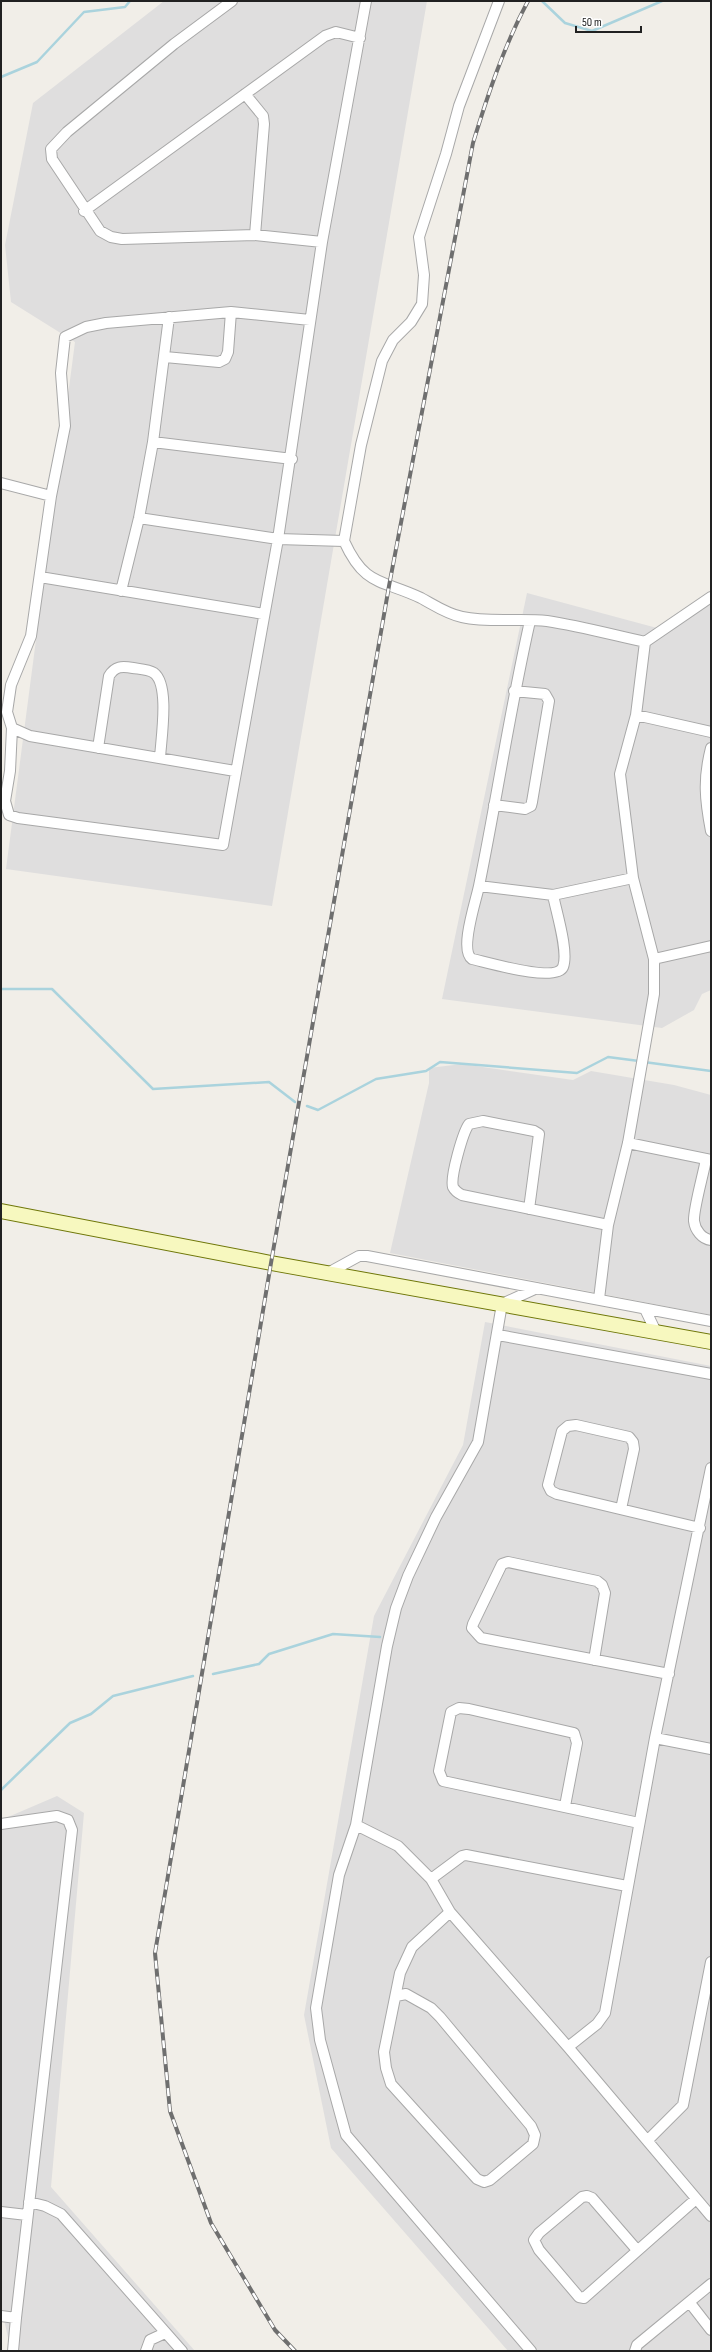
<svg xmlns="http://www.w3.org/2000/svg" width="712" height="2352" font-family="'Sofia Sans Condensed',sans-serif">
  <rect width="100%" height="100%" fill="#f1eee8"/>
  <!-- residential -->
  <path fill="#dfdede" d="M164 1H427L272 906 6 869 75 342 11 302 5 245 33 103Z
    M527 593 657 628 711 597V990L702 994 694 1010 662 1028 442 999Z
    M462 1064 573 1080 591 1071 674 1085 711 1095V1315L390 1253 429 1083V1068Z
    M485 1322 711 1366V2351H508L331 2148 304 2015 374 1616 463 1445Z
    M57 1796 84 1813 51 2187 195 2351H11L3 2315H1V1820Z"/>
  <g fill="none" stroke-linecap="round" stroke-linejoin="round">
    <!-- stream -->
    <path stroke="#aad3dd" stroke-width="2.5" d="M542 1 565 23 592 31 662 1
      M1 77 37 62 84 12 125 7 130 1
      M1 989H52L153 1089 269 1082 295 1102
      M644 1062 711 1071
      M307 1106 318 1110 376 1079 426 1071 440 1062 577 1073 608 1057 639 1061
      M213 1674 259 1664 269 1654 333 1634 380 1637
      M1 1790 70 1723 91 1714 113 1696 193 1676"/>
    <defs>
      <path id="street" d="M232 1 174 44 67 132 51 149 52 159 100 231 111 237 122 239 255 235 322 242
        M245 94 263 116 264 124 255 235
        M84 211 325 36 336 32 360 38
        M310 320 231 312 106 323 86 327 65 337 61 373 65 426 51 496 31 636 11 685 7 712 12 728 10 771 5 801 9 815 18 818 223 845 278 539 322 242 366 1
        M165 357 219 362 225 359 228 352 231 312
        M153 442 169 317
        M1 483 51 496
        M139 518 278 539 344 541C365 587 381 579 421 598 434 605 447 614 462 617 489 623 519 618 547 621 580 626 613 635 645 642L636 715 620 774 633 878 654 959V994L628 1143 608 1225 599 1299
        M344 541 361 445 382 361 393 340 411 322 422 304 424 275 419 237 446 154 459 106 499 1
        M40 577 264 614
        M121 591 139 518 153 442 292 459
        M530 621C510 709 497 798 479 886 476 901 459 950 472 959 486 962 556 983 563 967 569 952 556 911 553 895L633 878
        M645 642 711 597
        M636 715 711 732
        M12 728 30 736 235 771
        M98 748 109 676C115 666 122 666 133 668 139 669 148 669 154 673 170 685 161 739 160 758
        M711 748C703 779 705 800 711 831
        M494 805 525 809 531 806 532 802 549 701 545 694 514 691
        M479 886 553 895
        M654 959 711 946
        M628 1143 711 1160
        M706 1159C704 1172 693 1210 694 1221 695 1230 702 1239 711 1240
        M529 1209 539 1134 534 1131 483 1121 469 1124C463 1132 450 1177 453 1187 455 1191 458 1193 462 1195L608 1225
        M328 1273 359 1256H367L711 1321
        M645 1309 656 1332
        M498 1335 711 1374
        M621 1509 634 1449 633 1442 629 1437 576 1425 568 1426 562 1431 548 1485 551 1491 557 1494 700 1528
        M594 1660 605 1593 602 1585 597 1581 508 1562 502 1564 473 1624 472 1628 481 1638 669 1674
        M655 1738 711 1749
        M565 1806 577 1743 574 1733 469 1709 459 1708 451 1712 439 1771 443 1781 639 1823
        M1 1824 57 1816 68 1820 72 1830 16 2318
        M356 1825 398 1846 431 1879 450 1912 568 2047 711 2216
        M431 1879 462 1856 466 1855 627 1886
        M396 1996 406 1994 431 2008 440 2017 531 2126 535 2135 533 2144 490 2180 484 2182 477 2179 391 2084 386 2068 384 2052 400 1973 412 1947 450 1912
        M568 2047 597 2024 605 2013 655 1738 711 1468
        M648 2140 683 2105 711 1962
        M29 2202 45 2206 61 2214 182 2351
        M1 2212 27 2215
        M637 2250 592 2198 587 2196 582 2197 539 2233 534 2240 539 2250 579 2297 584 2298 696 2199
        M690 2303 711 2330
        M1 2316 16 2318 13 2351
        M146 2351 150 2340 165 2333
        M531 2351 346 2135 320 2040 316 2008 339 1875 356 1825 387 1646 396 1608 408 1576 436 1517 478 1442 502 1304 537 1288
        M635 2351 637 2345 711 2284"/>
      <path id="secondary" d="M1 1211 271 1263 711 1342"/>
    </defs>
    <!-- street casing -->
    <use href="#street" stroke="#a8a8a8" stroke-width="12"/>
    <!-- secondary casing -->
    <use href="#secondary" stroke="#6f7709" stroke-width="16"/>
    <!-- street -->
    <use href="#street" stroke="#fff" stroke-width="10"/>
    <!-- secondary -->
    <use href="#secondary" stroke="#f7f8bf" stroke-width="14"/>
    <defs>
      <path id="rail" d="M295 2351 275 2330 211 2223 170 2111 155 1953 271 1263 389 586 473 143C488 94 504 46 528 1"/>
    </defs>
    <!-- rail casing -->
    <use href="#rail" stroke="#6f6f6f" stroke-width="4"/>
    <!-- rail -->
    <use href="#rail" stroke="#fff" stroke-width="2.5" stroke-dasharray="8" stroke-linecap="butt"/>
  </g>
  <!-- border -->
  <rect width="712" height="2352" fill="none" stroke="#212121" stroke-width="4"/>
  <!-- scale -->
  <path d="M576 26v6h65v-6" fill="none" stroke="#212121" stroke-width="2"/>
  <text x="582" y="26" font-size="12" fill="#212121" stroke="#ffffff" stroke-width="3" paint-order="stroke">50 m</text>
</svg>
